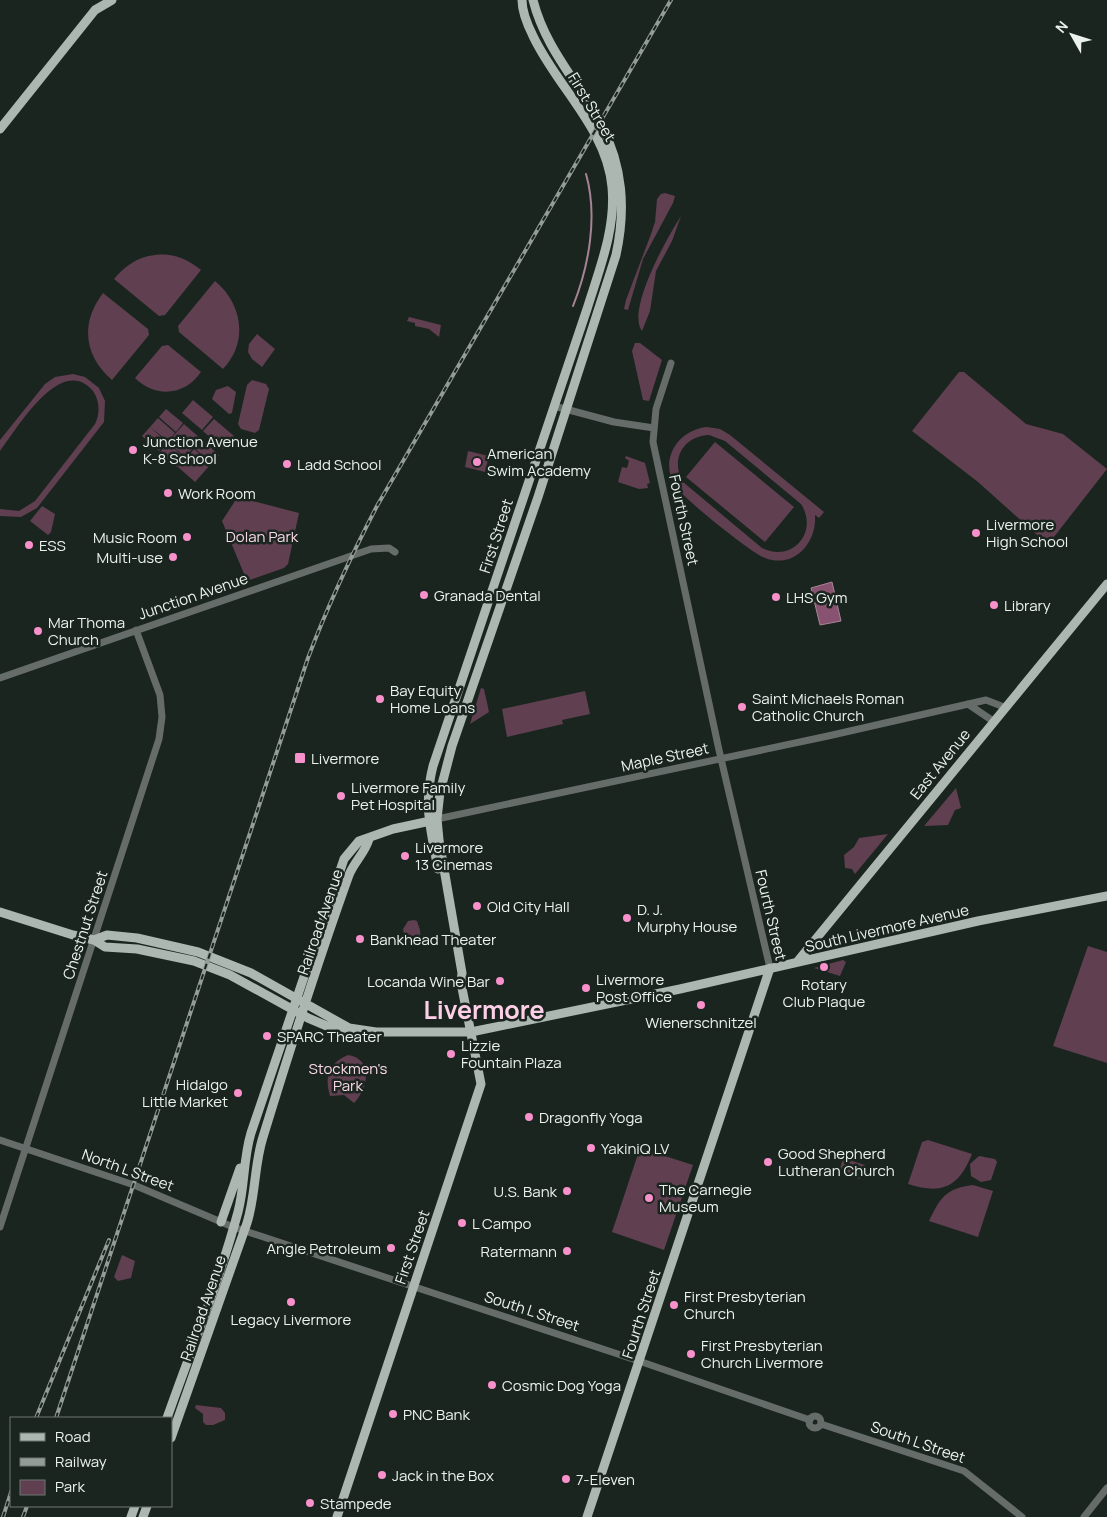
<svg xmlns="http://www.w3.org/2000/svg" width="1107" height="1517" font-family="Manrope,sans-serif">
  <rect width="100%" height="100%" fill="#1a251f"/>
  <!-- green -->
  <path fill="#5f3f50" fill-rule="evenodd" d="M665 193 675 196 673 203 643 259 628 310 624 309 626 300 651 234 655 222 657 199 661 194Z
    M681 216 672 241 656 271 650 311 642 331C626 310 668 236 681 216Z
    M155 255C173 253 187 259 201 270L165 315 159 316 114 279C125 266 137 257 155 255Z
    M215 281C242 303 249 342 223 369L179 332 178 326Z
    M103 293 148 329 149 335 112 380C84 356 80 323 103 293Z
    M409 317 441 325 439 337 429 329 415 326V323L407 321Z
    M257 334 275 349 262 367 252 359 248 352 249 344Z
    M635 343H640L662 360 649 401 643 400 632 351Z
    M168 345 201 372C185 396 155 398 135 378L162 346Z
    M959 372H964L1026 424 1063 434 1107 469 1050 542H1045L978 482 912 431Z
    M73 374 85 377 99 388 105 401 104 422 37 508 21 517 0 516V509L19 511 35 501 95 424C100 414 100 401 93 391 61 353 17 429 0 451V440L45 384 55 377Z
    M252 380 266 384 269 389 259 430 255 433 241 429 238 424 247 385Z
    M228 386 236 392 232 413 229 414 212 399 216 390Z
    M193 400 213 417 202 430 182 413Z
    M166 409 183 423 176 432 159 417Z
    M158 418 175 433 168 441 150 427Z
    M214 419 234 436 223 449 203 431Z
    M184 424 201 439 194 448 176 433Z
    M150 427 167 442 159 451 142 436Z
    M707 427 720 429 730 435 824 512 819 518 815 515C817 543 794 569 765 558 751 553 683 498 675 486 659 459 678 430 707 427ZM709 435 725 441 801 504C819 532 792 563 762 548L683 482C670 460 683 436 709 435Z
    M176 433 193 448 185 457 168 442Z
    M202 440 219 455 212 463 194 448Z
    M715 442 794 507 765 542 686 477Z
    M168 443 185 458 177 467 160 452Z
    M194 449 211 464 203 473 186 458Z
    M468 451 489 456 485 472 465 467Z
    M626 456 645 463 650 483 647 484 648 488 639 489 618 482 622 467 627 468 629 461 625 458Z
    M186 458 203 473 195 482 178 467Z
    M245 499 299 513 288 564 284 568 247 581 222 521 235 501Z
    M42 506 55 514 51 532 48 535 30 521Z
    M481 688 484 689 489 712 470 724Z
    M585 691 590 714 562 720 563 724 507 737 502 709Z
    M956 788 961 808 955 810 948 825 924 826Z
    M888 834 855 874 852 869 845 868 844 855 854 847 859 838Z
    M414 920 417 921 420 930 421 945 411 947 406 945 403 929 408 921Z
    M1088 946 1107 952V1063L1053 1046Z
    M843 960 846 962 840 976 814 968Z
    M348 1055C374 1059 368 1088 354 1103L344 1095 330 1096C324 1076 329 1063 348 1055Z
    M928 1140 972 1154C959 1187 942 1195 908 1184L922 1142Z
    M640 1148 693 1165 664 1250 612 1232Z
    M979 1156 995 1159 997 1162 991 1180 981 1182 971 1176 970 1164Z
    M843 1158 865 1165 860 1179 839 1172Z
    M973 1185 993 1191 978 1237 929 1221C940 1198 946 1188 973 1185Z
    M122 1255 135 1261 131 1278 118 1281 114 1277Z
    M196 1405 221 1408 225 1413V1420L213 1425H206L203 1422V1414L195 1408Z"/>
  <!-- water -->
  <path fill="#885370" stroke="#a68396" d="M832 582 841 621 820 625 811 588Z"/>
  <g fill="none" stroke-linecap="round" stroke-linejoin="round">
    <!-- stream -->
    <path stroke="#a68396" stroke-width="2" d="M573 306C589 266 598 216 586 174"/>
    <!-- minor -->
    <path stroke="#666c69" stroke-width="7" d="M671 363 656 409 653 442 719 750 770 968
      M554 406 614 422 654 428
      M0 678 371 549 389 548 395 552
      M968 704 993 721
      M437 819 828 736 986 700 1004 707
      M0 1140 134 1185 233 1227 639 1361 810 1420
      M0 1227 159 739 162 717 160 695 136 630
      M809 1422a6 6 0 1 1 12 0a6 6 0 1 1-12 0Z
      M821 1424 964 1471 1022 1517
      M1084 1517 1107 1488"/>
    <!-- major -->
    <path stroke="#abb7b0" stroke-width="9" d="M0 129 95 10 112 0
      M438 869C431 830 423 805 433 766L587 309C599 270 616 229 612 187 607 129 557 87 533 36 528 26 522 12 522 0
      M0 912 73 935 94 940 105 947 137 949 194 961 230 975 308 1018 334 1029 349 1028 376 1032H471L680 989 978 921 1107 896
      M94 940 107 935 137 938 198 952 251 973 349 1028
      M797 962 1107 584
      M221 1222 240 1168
      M167 1418C191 1350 219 1282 238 1212 245 1186 243 1159 251 1133L344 859 359 841 393 829 435 820
      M171 1438 247 1223C256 1194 254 1165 263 1137 290 1049 318 961 349 875 354 862 365 853 369 839
      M131 1517 135 1506
      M143 1517 147 1506
      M337 1517 481 1084 461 983 462 973 439 840 437 819 440 792 452 746 538 497 616 255C626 209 623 167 601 124 578 82 545 48 533 0
      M587 1517 770 968"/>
    <defs>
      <path id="rail" d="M36 1418 109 1240
        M56 1418 308 658C328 605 351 556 377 506L671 0
        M3 1517 11 1492
        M23 1517 27 1506"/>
    </defs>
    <!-- rail casing -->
    <use href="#rail" stroke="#939c97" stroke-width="4"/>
    <!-- rail -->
    <use href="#rail" stroke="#1a251f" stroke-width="2" stroke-dasharray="5.5" stroke-linecap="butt"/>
  </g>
  <!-- markers -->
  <g fill="#f890cb" stroke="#1a251f" stroke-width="2">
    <circle cx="133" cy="450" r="5"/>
    <circle cx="477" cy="462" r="5"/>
    <circle cx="287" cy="464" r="5"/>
    <circle cx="168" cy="493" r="5"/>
    <circle cx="976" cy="533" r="5"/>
    <circle cx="187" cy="537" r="5"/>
    <circle cx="29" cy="545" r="5"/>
    <circle cx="173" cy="557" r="5"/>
    <circle cx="424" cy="595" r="5"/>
    <circle cx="776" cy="597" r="5"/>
    <circle cx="994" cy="605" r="5"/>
    <circle cx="38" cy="631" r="5"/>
    <circle cx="380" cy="699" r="5"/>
    <circle cx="742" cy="707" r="5"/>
    <rect x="294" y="752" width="12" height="12" rx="2.5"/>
    <circle cx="341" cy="796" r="5"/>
    <circle cx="405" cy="856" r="5"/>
    <circle cx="477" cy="906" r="5"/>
    <circle cx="627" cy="918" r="5"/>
    <circle cx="360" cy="939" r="5"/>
    <circle cx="824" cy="967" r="5"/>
    <circle cx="500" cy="981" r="5"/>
    <circle cx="586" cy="988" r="5"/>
    <circle cx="701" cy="1005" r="5"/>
    <circle cx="267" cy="1036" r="5"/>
    <circle cx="451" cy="1054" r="5"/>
    <circle cx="238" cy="1093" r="5"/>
    <circle cx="529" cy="1117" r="5"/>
    <circle cx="591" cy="1148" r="5"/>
    <circle cx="768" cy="1162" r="5"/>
    <circle cx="567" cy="1191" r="5"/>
    <circle cx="649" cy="1198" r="5"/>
    <circle cx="462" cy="1223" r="5"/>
    <circle cx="391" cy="1248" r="5"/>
    <circle cx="567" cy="1251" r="5"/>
    <circle cx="291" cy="1302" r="5"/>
    <circle cx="674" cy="1305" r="5"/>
    <circle cx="691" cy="1354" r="5"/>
    <circle cx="492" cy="1385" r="5"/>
    <circle cx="393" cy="1414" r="5"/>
    <circle cx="382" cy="1475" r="5"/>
    <circle cx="566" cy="1479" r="5"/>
    <circle cx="310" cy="1503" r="5"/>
  </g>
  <g text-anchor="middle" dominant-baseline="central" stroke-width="5" stroke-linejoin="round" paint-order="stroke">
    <!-- street labels -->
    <g font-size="15" fill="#ebf2ee" stroke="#1a251f">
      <text transform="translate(592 107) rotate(59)">First Street</text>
      <text transform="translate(684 520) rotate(78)">Fourth Street</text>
      <text transform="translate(496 536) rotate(-72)">First Street</text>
      <text transform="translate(193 596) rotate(-19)">Junction Avenue</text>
      <text transform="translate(665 757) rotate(-12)">Maple Street</text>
      <text transform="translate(940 764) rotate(-51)">East Avenue</text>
      <text transform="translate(771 915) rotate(77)">Fourth Street</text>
      <text transform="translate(320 922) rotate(-71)">Railroad Avenue</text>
      <text transform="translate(85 925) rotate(-72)">Chestnut Street</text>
      <text transform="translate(887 928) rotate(-13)">South Livermore Avenue</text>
      <text transform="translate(128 1170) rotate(20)">North L Street</text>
      <text transform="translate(412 1247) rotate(-71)">First Street</text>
      <text transform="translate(203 1308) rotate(-71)">Railroad Avenue</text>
      <text transform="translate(532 1311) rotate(18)">South L Street</text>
      <text transform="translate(641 1314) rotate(-72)">Fourth Street</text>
      <text transform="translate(918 1442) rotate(19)">South L Street</text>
    </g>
    <!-- poi labels -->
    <g font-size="15" fill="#ebf2ee" stroke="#1a251f" text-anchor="start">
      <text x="143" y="441">Junction Avenue<tspan x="143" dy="17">K-8 School</tspan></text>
      <text x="487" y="453">American<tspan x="487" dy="17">Swim Academy</tspan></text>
      <text x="297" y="464">Ladd School</text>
      <text x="178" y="493">Work Room</text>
      <text x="986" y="524">Livermore<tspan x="986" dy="17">High School</tspan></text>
      <text x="177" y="537" text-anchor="end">Music Room</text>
      <text x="39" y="545">ESS</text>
      <text x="163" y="557" text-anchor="end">Multi-use</text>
      <text x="434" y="595">Granada Dental</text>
      <text x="786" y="597">LHS Gym</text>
      <text x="1004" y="605">Library</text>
      <text x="48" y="622">Mar Thoma<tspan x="48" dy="17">Church</tspan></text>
      <text x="390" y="690">Bay Equity<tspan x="390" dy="17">Home Loans</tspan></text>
      <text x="752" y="698">Saint Michaels Roman<tspan x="752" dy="17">Catholic Church</tspan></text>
      <text x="311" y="758">Livermore</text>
      <text x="351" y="787">Livermore Family<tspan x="351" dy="17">Pet Hospital</tspan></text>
      <text x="415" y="847">Livermore<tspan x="415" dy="17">13 Cinemas</tspan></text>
      <text x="487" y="906">Old City Hall</text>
      <text x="637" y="909">D. J.<tspan x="637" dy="17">Murphy House</tspan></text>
      <text x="370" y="939">Bankhead Theater</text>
      <text x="596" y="979">Livermore<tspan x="596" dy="17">Post Office</tspan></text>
      <text x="490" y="981" text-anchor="end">Locanda Wine Bar</text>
      <text x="824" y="984" text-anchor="middle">Rotary<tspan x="824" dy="17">Club Plaque</tspan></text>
      <text x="701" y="1022" text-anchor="middle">Wienerschnitzel</text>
      <text x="277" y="1036">SPARC Theater</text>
      <text x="461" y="1045">Lizzie<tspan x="461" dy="17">Fountain Plaza</tspan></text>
      <text x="228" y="1084" text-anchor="end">Hidalgo<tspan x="228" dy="17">Little Market</tspan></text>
      <text x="539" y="1117">Dragonfly Yoga</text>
      <text x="601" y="1148">YakiniQ LV</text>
      <text x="778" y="1153">Good Shepherd<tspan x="778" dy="17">Lutheran Church</tspan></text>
      <text x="659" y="1189">The Carnegie<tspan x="659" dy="17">Museum</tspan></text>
      <text x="557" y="1191" text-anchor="end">U.S. Bank</text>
      <text x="472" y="1223">L Campo</text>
      <text x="381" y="1248" text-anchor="end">Angle Petroleum</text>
      <text x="557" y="1251" text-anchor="end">Ratermann</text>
      <text x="684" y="1296">First Presbyterian<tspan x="684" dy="17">Church</tspan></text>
      <text x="291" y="1319" text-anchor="middle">Legacy Livermore</text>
      <text x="701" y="1345">First Presbyterian<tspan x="701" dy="17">Church Livermore</tspan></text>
      <text x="502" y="1385">Cosmic Dog Yoga</text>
      <text x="403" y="1414">PNC Bank</text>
      <text x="392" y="1475">Jack in the Box</text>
      <text x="576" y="1479">7-Eleven</text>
      <text x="320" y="1503">Stampede</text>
    </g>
    <!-- park labels -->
    <g font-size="15" fill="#f9d7e8" stroke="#1a251f">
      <text x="262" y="536">Dolan Park</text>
      <text x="348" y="1068">Stockmen's<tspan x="348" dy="17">Park</tspan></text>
    </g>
    <!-- town labels -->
    <g font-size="25" font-weight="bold" fill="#fed0e7" stroke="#1a251f">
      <text x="484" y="1009">Livermore</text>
    </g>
  </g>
  <!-- legend -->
  <rect x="10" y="1417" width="162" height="90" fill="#1a251f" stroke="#6e7772"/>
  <rect x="20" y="1433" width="25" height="8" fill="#abb7b0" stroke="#6e7772"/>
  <text x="55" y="1442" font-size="15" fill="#ebf2ee">Road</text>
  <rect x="20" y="1458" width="25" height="8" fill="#939c97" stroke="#6e7772"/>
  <text x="55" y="1467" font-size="15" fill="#ebf2ee">Railway</text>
  <rect x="20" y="1480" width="25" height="15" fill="#5f3f50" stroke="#6e7772"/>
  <text x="55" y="1492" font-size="15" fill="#ebf2ee">Park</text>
  <!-- north arrow -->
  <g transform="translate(1072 35) rotate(309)" stroke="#1a251f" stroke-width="4" paint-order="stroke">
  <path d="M0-4L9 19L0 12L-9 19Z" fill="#ebf2ee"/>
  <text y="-8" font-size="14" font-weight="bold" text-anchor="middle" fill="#ebf2ee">N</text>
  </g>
</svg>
